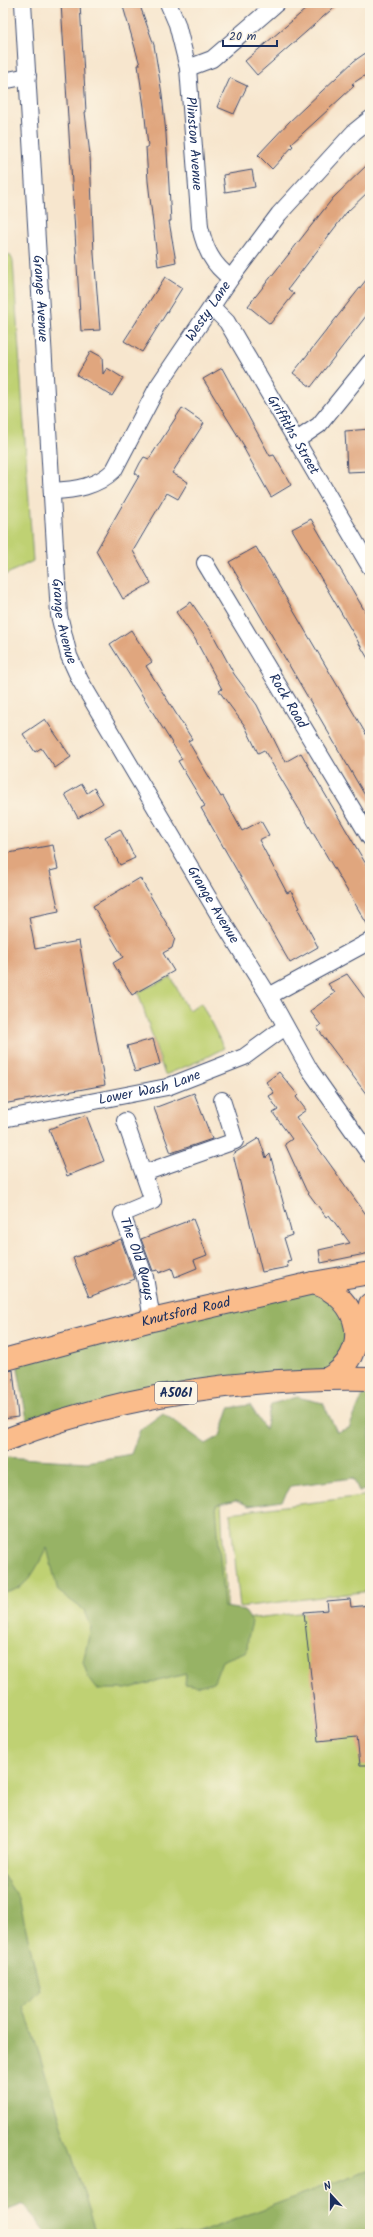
<svg xmlns="http://www.w3.org/2000/svg" width="373" height="2237" font-family="Kalam,sans-serif">
  <rect width="100%" height="100%" fill="#fcf5e5"/>
  <filter id="ink" filterUnits="userSpaceOnUse"><feTurbulence type="fractalNoise" baseFrequency=".025" numOctaves="2"/><feDisplacementMap in="SourceGraphic" scale="8" xChannelSelector="R" yChannelSelector="G"/><feConvolveMatrix kernelMatrix="1 2 1 2 8 2 1 2 1" color-interpolation-filters="sRGB"/></filter>
  <filter id="wash" filterUnits="userSpaceOnUse"><feTurbulence type="fractalNoise" baseFrequency=".012" numOctaves="4" result="noise"/><feDisplacementMap in="SourceGraphic" scale="16" xChannelSelector="R" yChannelSelector="G"/><feGaussianBlur stdDeviation="0.9" result="paint"/><feColorMatrix in="noise" values="0 0 0 0 0 0 0 0 0 0 0 0 0 0 0 0 0 1.4 0 .05"/><feComposite in="paint" operator="in"/></filter>
  <g filter="url(#wash)">
    <rect width="100%" height="100%" fill="#f7e6ce"/>
    <!-- green -->
    <path fill="#bfd173" stroke="#6d8068" d="M3 254 10 255 13 261 33 561 3 576Z
      M171 977 188 1010 201 1003 224 1048 199 1061 165 1075 138 992Z
      M370 1495V1591L240 1607 230 1513Z
      M221 1502 227 1621 370 1605V2195L263 2234H87L3 1967V1548Z"/>
    <!-- forest -->
    <path fill="#97b365" stroke="#597162" d="M313 1283 344 1301 346 1367 249 1383 29 1431 18 1369 19 1356Z
      M363 1395H370V1490L359 1491 353 1478 291 1486 282 1501 249 1506 236 1500 216 1505 224 1607 244 1610 252 1622 248 1638 247 1651 222 1661 214 1682 198 1686 185 1684 186 1674 126 1689H97L88 1677 83 1662 91 1627 85 1611 58 1591 47 1548C36 1567 29 1590 3 1593V1457L87 1462 131 1454 140 1430 163 1413 206 1444 220 1436 229 1408 250 1405 265 1429 271 1404 297 1397 323 1403 337 1432 349 1428Z
      M3 1875 19 1899 40 1990 24 2007 97 2234H47L24 2204 3 2212Z
      M370 2169V2234H196Z"/>
    <g id="blocks">
      <!-- building -->
      <path fill="#e0a67e" d="M61 3H80L86 112H85L90 155 94 254 100 330 81 331Z
        M122 3H139L154 45 162 94 166 134 171 221H169L176 262 158 266 148 181 146 147H148L144 107 138 65H140Z
        M313 3H339L257 75 245 61Z
        M370 50V72L352 84 354 86 291 144 293 146 272 169 258 155 289 122 354 61Z
        M230 78 247 86 234 114 217 107Z
        M370 162V190L346 213 288 289 294 294 270 324 248 306 333 198Z
        M252 170 255 187 225 192 223 175Z
        M370 275V311L311 387 293 373Z
        M165 277 182 288 142 352 124 341Z
        M91 351 102 357 103 374 107 368 123 378 112 396 77 375Z
        M222 368 270 456 274 455 291 485 271 497 243 447 246 449 203 379Z
        M182 408 204 423 172 473 188 482 178 499 167 493 133 551 151 583 123 599 96 551 139 476 135 473 140 463 144 457 149 459Z
        M370 429V471L347 472 345 431Z
        M311 519 370 620V662L292 529Z
        M256 547 370 741V804L229 562Z
        M191 602 211 631 234 674 257 705 285 762 301 753 370 871V929L264 750 258 753 245 726 219 691 222 689 195 639 176 612Z
        M131 630 152 662 146 666 192 739 188 741 221 797 223 796 242 831 261 821 269 835 259 840 287 893 291 891 300 908 298 909 318 947 290 963 201 808 205 806 178 761 182 759 110 644Z
        M45 719 71 757 55 768 41 748 35 752 23 734Z
        M82 784 87 793 94 788 103 803 78 818 65 794Z
        M120 829 135 858 120 865 105 837Z
        M53 845 58 869 50 871 59 911 29 917 35 949 79 941 105 1085 3 1104V854Z
        M140 878 175 938 172 948 163 953 174 971 132 995 113 963 123 957 93 906Z
        M347 974 370 1005V1099L317 1028 321 1025 310 1011 335 993 328 984Z
        M153 1039 160 1064 135 1072 127 1046Z
        M279 1072 298 1095 296 1097 306 1110 296 1117 370 1220V1253L321 1263 319 1250 350 1243 329 1215 326 1217 306 1190 285 1144 292 1139 273 1113 278 1110 269 1096 274 1093 266 1082Z
        M194 1093 212 1139 171 1153 154 1108Z
        M86 1115 104 1161 67 1176 49 1129Z
        M259 1138 266 1158 270 1154 292 1235 284 1238 291 1261 287 1262 288 1267 262 1272 233 1154Z
        M193 1219 207 1255 194 1260 197 1268 175 1277 172 1268 159 1273 158 1270 153 1271 141 1239Z
        M121 1239 135 1279 89 1297 73 1258Z
        M13 1370 18 1417 3 1419V1372Z
        M350 1599 351 1607 370 1605V1765H360L357 1737 318 1741 304 1612 328 1610 327 1601Z"/>
    </g>
  </g>
  <g filter="url(#ink)">
    <use href="#blocks" fill-opacity="0" stroke="#3c4a6f" stroke-width="1"/>
    <g fill="none" stroke-linecap="round" stroke-linejoin="round">
      <defs>
        <g id="minor">
          <path id="s1" d="M23 3 59 615 69 656 80 680 221 919 269 996 310 1070 370 1155"/>
          <path id="s2" d="M168 3 177 24 188 68 200 227C205 248 212 265 231 278"/>
          <path d="M188 68 212 59 277 3"/>
          <path d="M3 81 28 76"/>
          <path id="s3" d="M212 307 227 322 370 567"/>
          <path d="M297 440 319 425 370 362"/>
          <path id="s4" d="M52 491C75 490 97 487 114 470L158 386 231 278 279 214 354 132 370 119"/>
          <path id="s5" d="M205 563 370 838"/>
          <path d="M269 996 370 941"/>
          <path id="s6" d="M3 1119 167 1087 244 1057 285 1027"/>
          <path id="s7" d="M125 1121 153 1201 122 1214 145 1277 152 1320"/>
          <path d="M144 1173 235 1141 222 1100"/>
        </g>
        <g id="trunk">
          <path d="M313 1283C362 1297 373 1354 327 1379"/>
          <path d="M370 1304 368 1324 370 1334"/>
          <path id="s8" d="M3 1360 152 1320 313 1283 370 1273"/>
          <path d="M3 1441C119 1395 246 1377 370 1379"/>
        </g>
      </defs>
      <!-- minor casing -->
      <use href="#minor" stroke="#3c4a6f" stroke-width="18"/>
      <!-- trunk casing -->
      <use href="#trunk" stroke="#3c4a6f" stroke-width="24"/>
      <!-- minor -->
      <use href="#minor" stroke="#fff" stroke-width="16"/>
      <!-- trunk -->
      <use href="#trunk" stroke="#fabc8b" stroke-width="22"/>
    </g>
  </g>
  <g text-anchor="middle" dominant-baseline="central" stroke-width="3.5" stroke-linejoin="round" paint-order="stroke">
    <!-- shield labels -->
    <rect fill="#fcf5e5" stroke="#5e6a86" stroke-width="1" x="155" y="1382" width="42" height="22" rx="3"/>
    <g font-size="13" font-weight="bold" fill="#1b2f5e">
      <text x="176" y="1393">A5061</text>
    </g>
    <!-- street labels -->
    <g font-size="14" fill="#1b2f5e" stroke="#fcf5e5">
      <text stroke="none"><textPath href="#s2" startOffset="144">Plinston Avenue</textPath></text>
      <text stroke="none"><textPath href="#s1" startOffset="296">Grange Avenue</textPath></text>
      <text stroke="none"><textPath href="#s4" startOffset="252">Westy Lane</textPath></text>
      <text stroke="none"><textPath href="#s3" startOffset="152">Griffiths Street</textPath></text>
      <text stroke="none"><textPath href="#s1" startOffset="620">Grange Avenue</textPath></text>
      <text stroke="none"><textPath href="#s5" startOffset="161">Rock Road</textPath></text>
      <text stroke="none"><textPath href="#s1" startOffset="943">Grange Avenue</textPath></text>
      <text stroke="none"><textPath href="#s6" startOffset="150">Lower Wash Lane</textPath></text>
      <text stroke="none"><textPath href="#s7" startOffset="166">The Old Quays</textPath></text>
      <text stroke="none"><textPath href="#s8" startOffset="189">Knutsford Road</textPath></text>
    </g>
  </g>
  <!-- margin -->
  <rect width="373" height="2237" fill="none" stroke="#fcf5e5" stroke-width="16"/>
  <!-- north arrow -->
  <g transform="translate(331 2195) rotate(339)" stroke="#fcf5e5" stroke-width="3" paint-order="stroke">
  <path d="M0-3L7 15L0 10L-7 15Z" fill="#1b2f5e"/>
  <text y="-6" font-size="11" font-weight="bold" text-anchor="middle" fill="#1b2f5e">N</text>
  </g>
  <!-- scale -->
  <path d="M223 40v6h54v-6" fill="none" stroke="#1b2f5e" stroke-width="2"/>
  <text x="229" y="40" font-size="12" fill="#1b2f5e" stroke="#fcf5e5" stroke-width="3" paint-order="stroke">20 m</text>
</svg>
